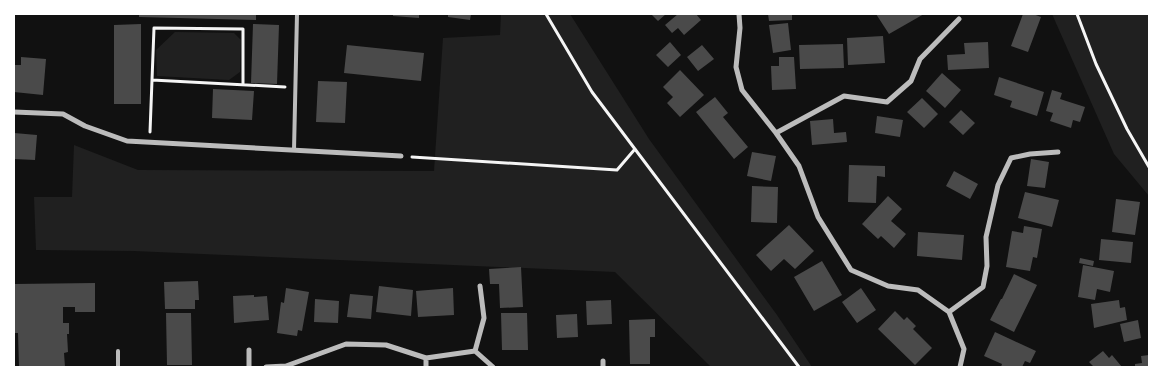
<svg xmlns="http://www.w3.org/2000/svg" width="1163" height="381" font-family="'Space Grotesk',sans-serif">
  <rect width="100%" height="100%" fill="#111"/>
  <!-- green -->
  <path fill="#202020" d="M501 14H570L649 139 777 315 812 367H711L615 272 134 251 36 250 34 197H72L74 145 138 170 434 171 443 38 500 35Z
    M1052 14H1149V196L1114 154Z
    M175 32 234 33 241 40 240 72 229 80 157 76 156 50Z"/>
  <!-- building -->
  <path fill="#4a4a4a" d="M139 14H256V20L139 17Z
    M393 14H419V18L393 16Z
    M448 14H471L470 20 448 17Z
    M651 14H666L658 21Z
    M678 14H696L701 20 684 35 678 28 672 33 665 25Z
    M768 14H792V20L769 21Z
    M876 14H924L889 34Z
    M1023 14H1033L1041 17 1028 52 1011 46Z
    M788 23 791 50 773 53 769 25Z
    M141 24V104H114V25Z
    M253 24 279 25 277 84 251 83Z
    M883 36 885 63 848 65 847 38Z
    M670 42 681 55 668 67 656 55Z
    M988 42 989 68 948 70 947 55 965 54 964 43Z
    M843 44 844 68 800 69 799 45Z
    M347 45 424 53 421 81 344 73Z
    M702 45 714 59 698 71 687 57Z
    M21 57 46 59 43 95 14 92V65H21Z
    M779 57H794L796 89 772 90 771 66H779Z
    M680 70 704 95 680 117 667 103 673 97 663 87Z
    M942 73 961 90 945 108 926 91Z
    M999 77 1044 92 1037 116 1010 107 1012 101 994 95Z
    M318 81 347 82 345 123 316 122Z
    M213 89 254 91 252 120 212 118Z
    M1052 90 1062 93 1060 99 1085 107 1080 122 1073 120 1071 128 1050 121 1053 113 1046 111Z
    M715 97 728 113 723 117 748 147 734 159 696 112Z
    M922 98 938 114 924 128 907 112Z
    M961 110 975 123 963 135 949 122Z
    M877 116 903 120 900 137 875 133Z
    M833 119 834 133 846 132 847 142 812 145 810 121Z
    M14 133 37 135 35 160 14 159Z
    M752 152 776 156 771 181 747 176Z
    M1031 159 1049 162 1045 188 1027 186Z
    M849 165 885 166V177L877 176 876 203 848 202Z
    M954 171 978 184 970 199 946 186Z
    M752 186 778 187 777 223 751 222Z
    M1025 192 1059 200 1052 227 1018 218Z
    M888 196 902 209 891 221 906 234 894 248 881 236 878 239 862 224Z
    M1116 199 1140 202 1135 235 1112 232Z
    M789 225 814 251 795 269 784 259 771 271 756 255Z
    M1024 226 1042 229 1037 258 1033 257 1030 271 1006 267 1012 231 1023 233Z
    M918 232 964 235 962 260 917 256Z
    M1101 239 1133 242 1131 263 1099 260Z
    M1080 258 1094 261 1093 266 1079 263Z
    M822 261 842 295 814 311 794 277Z
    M1083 265 1114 271 1110 292 1097 289 1095 300 1078 297Z
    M521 267 523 307 500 308 499 284H490L489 269Z
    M1014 274 1037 285 1014 332 990 320 1001 299H1002Z
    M198 281 199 300H195V309H165L164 282Z
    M95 283V312H75V307H63V323H69V334H67L68 352 64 353 65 367H19L18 333H14V284Z
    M379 286 413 290 411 316 376 312Z
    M286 288 309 292 302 331 298 330 297 336 277 333 281 302 284 303Z
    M453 288 454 315 418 317 416 291Z
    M861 288 876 310 857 323 842 302Z
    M350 294 373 296 371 319 347 317Z
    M254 295V297L267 296 269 320 234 323 233 296Z
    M315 299 339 301 338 323 314 322Z
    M611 300 612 324 587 325 586 301Z
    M1119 300 1120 308 1125 307 1127 320 1094 328 1091 304Z
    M895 311 904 320 907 317 916 326 913 329 932 348 915 365 878 329Z
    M166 313H191L192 365H167Z
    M501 313H527L528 350H502Z
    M577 314 578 337 557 338 556 315Z
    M655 319V337H650V364H630L629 320Z
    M1138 320 1141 338 1124 342 1120 324Z
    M995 332 1036 351 1030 363 1025 361 1022 367H1001L1002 364 984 356Z
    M1103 351 1109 358 1112 355 1122 367H1094L1089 362Z
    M1149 355V367H1135V364L1142 363 1141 356Z"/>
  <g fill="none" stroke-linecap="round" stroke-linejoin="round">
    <!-- path -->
    <path stroke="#f5f5f5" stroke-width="3" d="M546 14 592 92 799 367
      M1077 14 1096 64 1127 129 1149 167
      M152 80 285 87
      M150 132 154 28 243 29V85
      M412 157 617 170 635 149"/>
    <!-- service -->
    <path stroke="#bcbcbc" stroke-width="4" d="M294 150 297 14
      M118 351V367"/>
    <!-- minor -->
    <path stroke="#bcbcbc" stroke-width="5" d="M739 14 740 28 736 67 742 90 776 133 799 166 818 217 851 270 888 286 918 290 949 312 964 349 960 367
      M14 112 63 114 85 126 127 141 401 156
      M776 133 844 96 887 102 911 81 920 59 959 19
      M949 312 983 287 987 266 986 237 998 185 1011 158 1030 154 1058 152
      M475 351 493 367
      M426 358 475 351 484 318 480 286
      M603 361V367
      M249 367V350
      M266 367 286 366 346 344 386 345 426 358V367"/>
  </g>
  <!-- border -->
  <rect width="1163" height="381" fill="none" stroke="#ffffff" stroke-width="30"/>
</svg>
